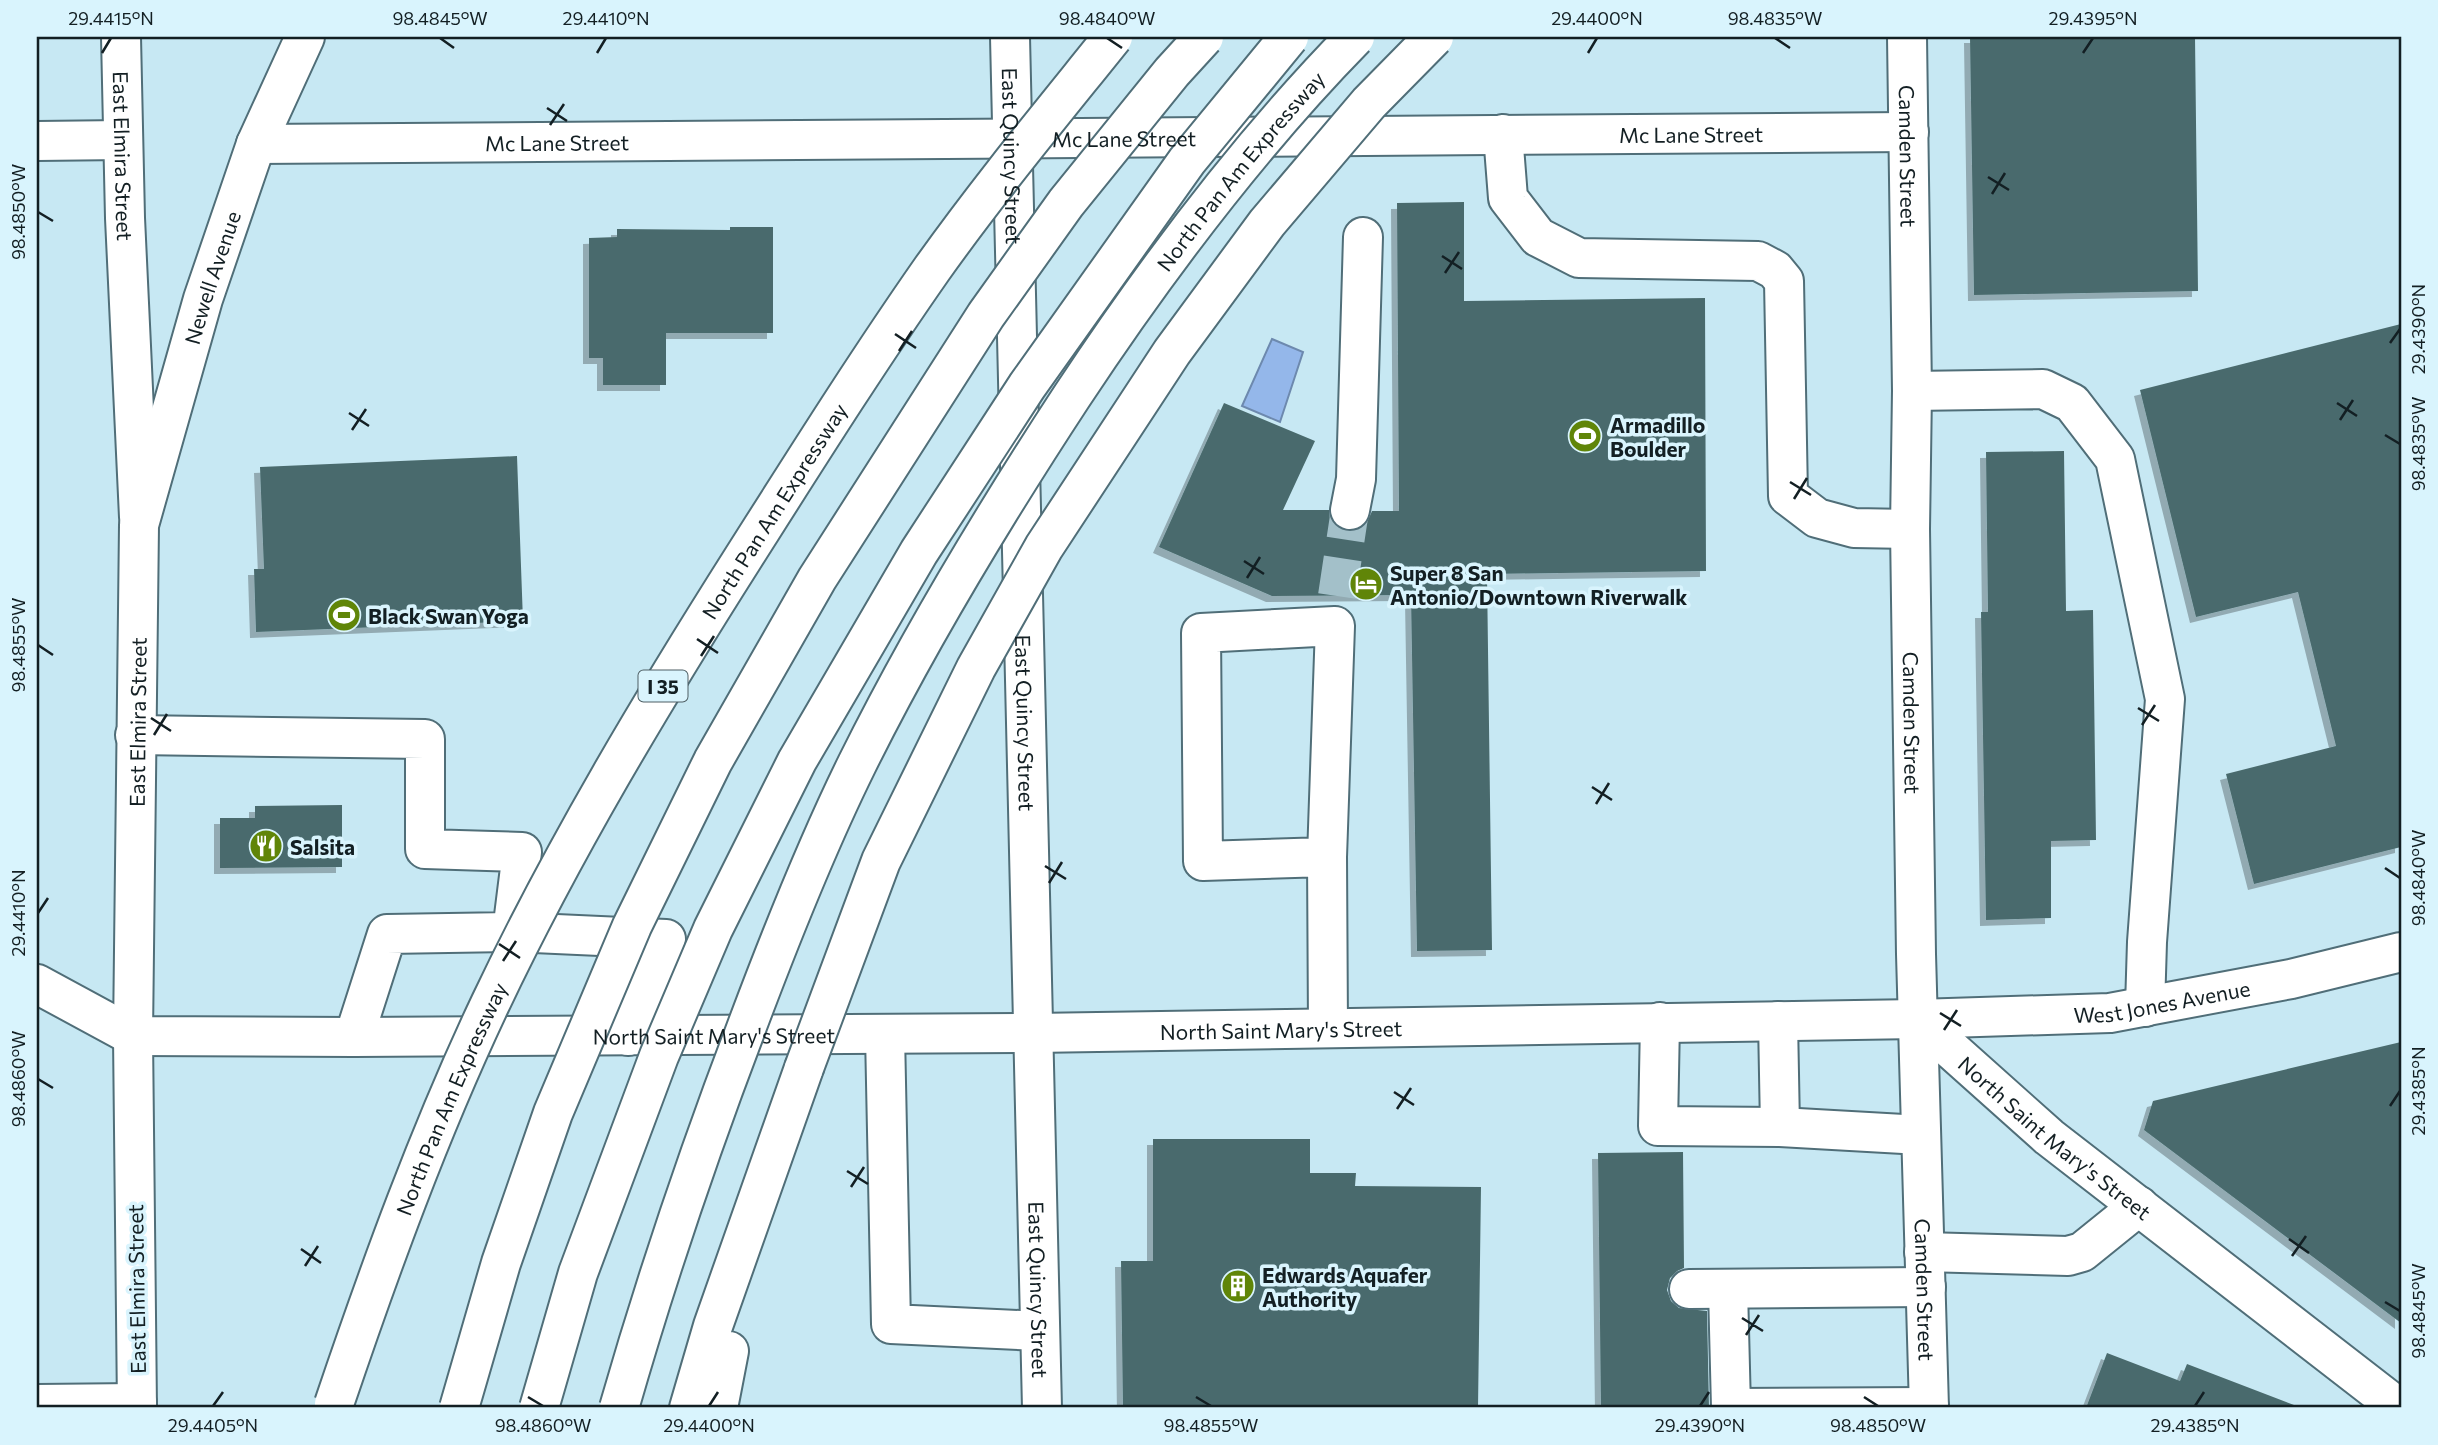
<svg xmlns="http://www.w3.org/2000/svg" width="2438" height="1445" font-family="Commissioner,sans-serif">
  <defs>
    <filter id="shadow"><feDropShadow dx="-6" dy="6" stdDeviation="0" flood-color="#0004"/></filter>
  </defs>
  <rect width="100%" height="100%" fill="#c7e8f3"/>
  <!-- water -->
  <path fill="#94b7ea" stroke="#6d89ae" stroke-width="2" d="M1272 339 1303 352 1280 422 1242 406Z"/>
  <!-- building -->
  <path fill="#4a6b6d" filter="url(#shadow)" d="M1970 37H2195L2198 291 1974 295Z
    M1464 202V301L1705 298 1706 571 1487 574 1492 950 1417 951 1411 595 1272 596 1159 547 1224 403 1315 441 1283 510H1329L1330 518 1335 526 1347 532 1358 530 1366 525 1372 511H1399L1397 203Z
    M730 227H773V333H666V385H603V358H589V238L617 237V229L730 230Z
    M2401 324V847L2254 884 2226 774 2336 746 2298 592 2196 617 2140 390Z
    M2064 451 2066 611 2093 610 2096 840 2051 841V918L1986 920 1981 612H1988L1986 452Z
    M517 456 523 621 256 632 254 569H264L260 467Z
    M342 805V867L220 868V818H255V806Z
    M2401 1042V1323L2144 1130 2153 1101Z
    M1153 1139H1310V1173H1356L1355 1186 1481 1187 1478 1408H1123L1121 1261H1153Z
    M1683 1152 1684 1268 1677 1271 1670 1278 1667 1290 1671 1301 1679 1308 1707 1311 1709 1408H1601L1598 1153Z
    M2107 1353 2180 1381 2187 1364 2294 1405 2293 1408H2086Z"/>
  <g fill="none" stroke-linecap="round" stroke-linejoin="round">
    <!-- minor-tunnel -->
    <path stroke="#a3c0c9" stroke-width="38" stroke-dasharray="38 19" stroke-linecap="butt" d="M1337 596 1350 510"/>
    <defs>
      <g id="minor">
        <path id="s1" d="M121 37 125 218 139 517"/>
        <path id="s2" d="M1907 37 1912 391 1910 529 1916 954 1929 1408"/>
        <path d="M1503 134 1508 198 1538 237 1579 258 1758 261 1775 270 1784 281 1788 496 1817 518 1854 528 1910 529"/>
        <path d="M37 141 123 140"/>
        <path id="s3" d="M256 144 1909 132"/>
        <path d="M1912 391 2043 389 2072 403 2115 459 2165 699 2147 942 2145 1007"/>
        <path d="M1350 510 1356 479 1363 237"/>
        <path d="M135 735 425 739V849L522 852 512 932 387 934 354 1037"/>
        <path d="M1327 857 1203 861 1201 633 1335 626 1327 857 1328 1028"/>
        <path d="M512 932 666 939 628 1036"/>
        <path id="s4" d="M1917 1019 2049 1137 2399 1408"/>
        <path d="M1778 1021 1780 1127"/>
        <path d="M1660 1022 1658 1126 1780 1127 1921 1135"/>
        <path id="s5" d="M1034 1033 1917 1019 2110 1013 2291 979 2401 952"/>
        <path d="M885 1034 891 1324 1040 1331"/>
        <path d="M1924 1252 2068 1256 2082 1252 2139 1206"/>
        <path d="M1689 1289 1926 1287"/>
        <path d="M1728 1289 1731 1408 1929 1407"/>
        <path d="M37 1404 137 1403"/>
      </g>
      <g id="major">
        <path id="s6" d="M1010 37 1042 1408"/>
        <path id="s7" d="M37 984 133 1036 354 1037 1034 1033"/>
        <path id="s8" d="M137 1408 133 1036 139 525 203 299 256 144 305 37"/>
      </g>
      <path id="highway" d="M689 1408 713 1326 804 1068
        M718 1408 729 1351"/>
    </defs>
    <!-- minor casing -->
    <use href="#minor" stroke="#506e78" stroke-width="42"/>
    <!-- major casing -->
    <use href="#major" stroke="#506e78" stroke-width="42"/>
    <!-- highway casing -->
    <use href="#highway" stroke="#506e78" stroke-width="42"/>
    <!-- minor -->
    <use href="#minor" stroke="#fff" stroke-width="38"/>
    <!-- major -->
    <use href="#major" stroke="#fff" stroke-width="38"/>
    <!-- highway -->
    <use href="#highway" stroke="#fff" stroke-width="38"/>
    <defs>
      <g id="highway-bridge">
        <path d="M804 1068 881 861 976 668 1044 547 1172 352 1267 223 1369 103 1434 37"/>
        <path id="s9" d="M334 1404C380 1268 429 1133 490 1004 564 848 653 700 745 555 806 459 867 362 932 269 989 189 1052 113 1113 37"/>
        <path d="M459 1408 501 1263 553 1113 632 926 713 761 817 579 986 315 1066 203 1172 72 1204 37"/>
        <path d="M539 1408 578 1273 659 1056 713 929 797 761 919 552 1027 386 1187 161 1289 37"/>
        <path id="s10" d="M619 1408C656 1279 699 1152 747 1026 780 938 815 849 857 764 920 637 994 515 1072 396 1156 269 1248 146 1355 37"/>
      </g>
    </defs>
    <!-- highway-bridge casing -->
    <use href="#highway-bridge" stroke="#506e78" stroke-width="42" stroke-linecap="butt"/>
    <!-- highway-bridge -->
    <use href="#highway-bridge" stroke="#fff" stroke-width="38"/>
  </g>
  <!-- ticks -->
  <path fill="none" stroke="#131f23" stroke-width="2.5" d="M440 38 454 48M1107 38 1122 48M1775 38 1790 48M102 53 111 38M597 53 606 38M1588 53 1597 38M2083 53 2093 38M547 108 567 121M550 125 564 104M1988 177 2009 190M1992 194 2005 173M38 212 53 221M1442 256 1462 269M1445 273 1459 252M895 334 916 348M2390 343 2400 329M899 351 912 331M2337 403 2357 416M349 413 369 426M2340 420 2353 400M352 430 366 409M2385 435 2400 444M1790 482 1811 495M1794 499 1807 478M1244 561 1264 574M1247 578 1260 557M697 639 718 653M38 645 53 655M701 656 714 636M2138 708 2159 721M151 718 171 731M2142 725 2155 705M154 735 167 714M1592 787 1612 800M1596 804 1609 783M1045 866 1066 879M2385 868 2400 878M1049 883 1062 862M38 913 48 898M499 944 520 958M503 961 516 941M1940 1013 1961 1026M1944 1030 1957 1010M38 1079 53 1088M1394 1092 1414 1105M2390 1106 2400 1091M1397 1109 1411 1088M847 1171 868 1184M851 1187 864 1167M2289 1239 2309 1253M301 1249 321 1263M2292 1256 2306 1236M305 1266 318 1246M2385 1302 2400 1311M1742 1318 1763 1331M1746 1335 1759 1315M528 1397 543 1406M1196 1397 1211 1406M1864 1397 1878 1406M213 1406 223 1392M709 1406 718 1392M1700 1406 1709 1392M2195 1406 2204 1392"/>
  <!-- icons -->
  <defs>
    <symbol id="stadium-disc" viewBox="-11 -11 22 22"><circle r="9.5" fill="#608508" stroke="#d9f4fd"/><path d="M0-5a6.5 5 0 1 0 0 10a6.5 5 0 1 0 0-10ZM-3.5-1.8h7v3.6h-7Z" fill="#fff"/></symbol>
    <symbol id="hotel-disc" viewBox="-11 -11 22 22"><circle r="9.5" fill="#608508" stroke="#d9f4fd"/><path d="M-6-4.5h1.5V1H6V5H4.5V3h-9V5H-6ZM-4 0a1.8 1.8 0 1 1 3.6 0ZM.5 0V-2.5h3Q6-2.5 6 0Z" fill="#fff"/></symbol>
    <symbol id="restaurant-disc" viewBox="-11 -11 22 22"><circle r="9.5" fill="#608508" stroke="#d9f4fd"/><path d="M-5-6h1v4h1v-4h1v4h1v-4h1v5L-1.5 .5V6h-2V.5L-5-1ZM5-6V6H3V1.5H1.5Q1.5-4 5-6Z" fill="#fff"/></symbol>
    <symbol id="building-disc" viewBox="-11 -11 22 22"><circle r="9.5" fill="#608508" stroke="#d9f4fd"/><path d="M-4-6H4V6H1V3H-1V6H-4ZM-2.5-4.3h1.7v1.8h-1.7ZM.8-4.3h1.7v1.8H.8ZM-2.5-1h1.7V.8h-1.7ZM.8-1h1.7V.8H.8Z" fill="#fff"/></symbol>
  </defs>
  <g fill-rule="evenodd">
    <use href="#stadium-disc" x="1566" y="417" width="38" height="38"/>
    <use href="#hotel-disc" x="1347" y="565" width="38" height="38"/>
    <use href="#stadium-disc" x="325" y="596" width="38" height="38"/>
    <use href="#restaurant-disc" x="247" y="827" width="38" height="38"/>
    <use href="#building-disc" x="1219" y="1267" width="38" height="38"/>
  </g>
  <g text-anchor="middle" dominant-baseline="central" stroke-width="7" stroke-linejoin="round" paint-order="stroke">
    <!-- shield labels -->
    <rect fill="#d9f4fd" stroke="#4e5f64" stroke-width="2" x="638.5" y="670.5" width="49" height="31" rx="5"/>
    <g font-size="19" font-weight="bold" fill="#131f23">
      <text x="663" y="686">I 35</text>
    </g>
    <!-- street labels -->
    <g font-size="21" fill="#131f23" stroke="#d9f4fd">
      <text stroke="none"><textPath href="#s3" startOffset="1435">Mc Lane Street</textPath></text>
      <text stroke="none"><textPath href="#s3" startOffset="868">Mc Lane Street</textPath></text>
      <text stroke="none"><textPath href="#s3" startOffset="301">Mc Lane Street</textPath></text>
      <text stroke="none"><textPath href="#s1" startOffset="119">East Elmira Street</textPath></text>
      <text stroke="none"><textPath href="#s6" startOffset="119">East Quincy Street</textPath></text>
      <text stroke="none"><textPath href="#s2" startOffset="119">Camden Street</textPath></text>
      <text stroke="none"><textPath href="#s10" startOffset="1395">North Pan Am Expressway</textPath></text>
      <text stroke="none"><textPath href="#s8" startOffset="1141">Newell Avenue</textPath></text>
      <text stroke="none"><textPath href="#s9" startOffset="999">North Pan Am Expressway</textPath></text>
      <text stroke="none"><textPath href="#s8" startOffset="686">East Elmira Street</textPath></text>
      <text stroke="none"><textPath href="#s6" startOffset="686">East Quincy Street</textPath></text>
      <text stroke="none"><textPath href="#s2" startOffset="686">Camden Street</textPath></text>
      <text stroke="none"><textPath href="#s5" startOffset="1129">West Jones Avenue</textPath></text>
      <text stroke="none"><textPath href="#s5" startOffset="247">North Saint Mary's Street</textPath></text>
      <text stroke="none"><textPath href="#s7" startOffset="690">North Saint Mary's Street</textPath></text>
      <text stroke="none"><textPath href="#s9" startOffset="327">North Pan Am Expressway</textPath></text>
      <text stroke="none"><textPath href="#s4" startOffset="182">North Saint Mary's Street</textPath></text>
      <text transform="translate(136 1289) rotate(-91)">East Elmira Street</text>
      <text stroke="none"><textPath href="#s6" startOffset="1253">East Quincy Street</textPath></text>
      <text stroke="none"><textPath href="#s2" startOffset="1253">Camden Street</textPath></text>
    </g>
    <!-- poi labels -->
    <g font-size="21" font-weight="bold" fill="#131f23" stroke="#d9f4fd" text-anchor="start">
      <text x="1610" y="424">Armadillo<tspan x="1610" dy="24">Boulder</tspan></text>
      <text x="1390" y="572">Super 8 San<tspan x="1390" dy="24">Antonio/Downtown Riverwalk</tspan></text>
      <text x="368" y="615">Black Swan Yoga</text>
      <text x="290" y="846">Salsita</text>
      <text x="1262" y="1274">Edwards Aquafer<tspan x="1262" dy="24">Authority</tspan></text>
    </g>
  </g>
  <!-- border -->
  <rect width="2438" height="1445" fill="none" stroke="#d9f4fd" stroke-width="77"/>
  <rect x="38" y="38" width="2362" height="1368" fill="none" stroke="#131f23" stroke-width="2.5"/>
  <g font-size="18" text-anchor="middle" fill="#131f23">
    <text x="111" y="25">29.4415°N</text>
    <text x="440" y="25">98.4845°W</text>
    <text x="606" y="25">29.4410°N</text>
    <text x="1107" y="25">98.4840°W</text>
    <text x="1597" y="25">29.4400°N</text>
    <text x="1775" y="25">98.4835°W</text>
    <text x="2093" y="25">29.4395°N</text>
    <text transform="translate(19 212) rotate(-90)" y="6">98.4850°W</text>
    <text transform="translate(2419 329) rotate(-90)" y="6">29.4390°N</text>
    <text transform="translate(2419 444) rotate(-90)" y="6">98.4835°W</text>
    <text transform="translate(19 645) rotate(-90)" y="6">98.4855°W</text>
    <text transform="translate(2419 878) rotate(-90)" y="6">98.4840°W</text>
    <text transform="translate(19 913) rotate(-90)" y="6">29.4410°N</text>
    <text transform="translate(19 1079) rotate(-90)" y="6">98.4860°W</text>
    <text transform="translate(2419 1091) rotate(-90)" y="6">29.4385°N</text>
    <text transform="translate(2419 1311) rotate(-90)" y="6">98.4845°W</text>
    <text x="213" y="1432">29.4405°N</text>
    <text x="543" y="1432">98.4860°W</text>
    <text x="709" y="1432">29.4400°N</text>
    <text x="1211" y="1432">98.4855°W</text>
    <text x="1700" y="1432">29.4390°N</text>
    <text x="1878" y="1432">98.4850°W</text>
    <text x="2195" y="1432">29.4385°N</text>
  </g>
</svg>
